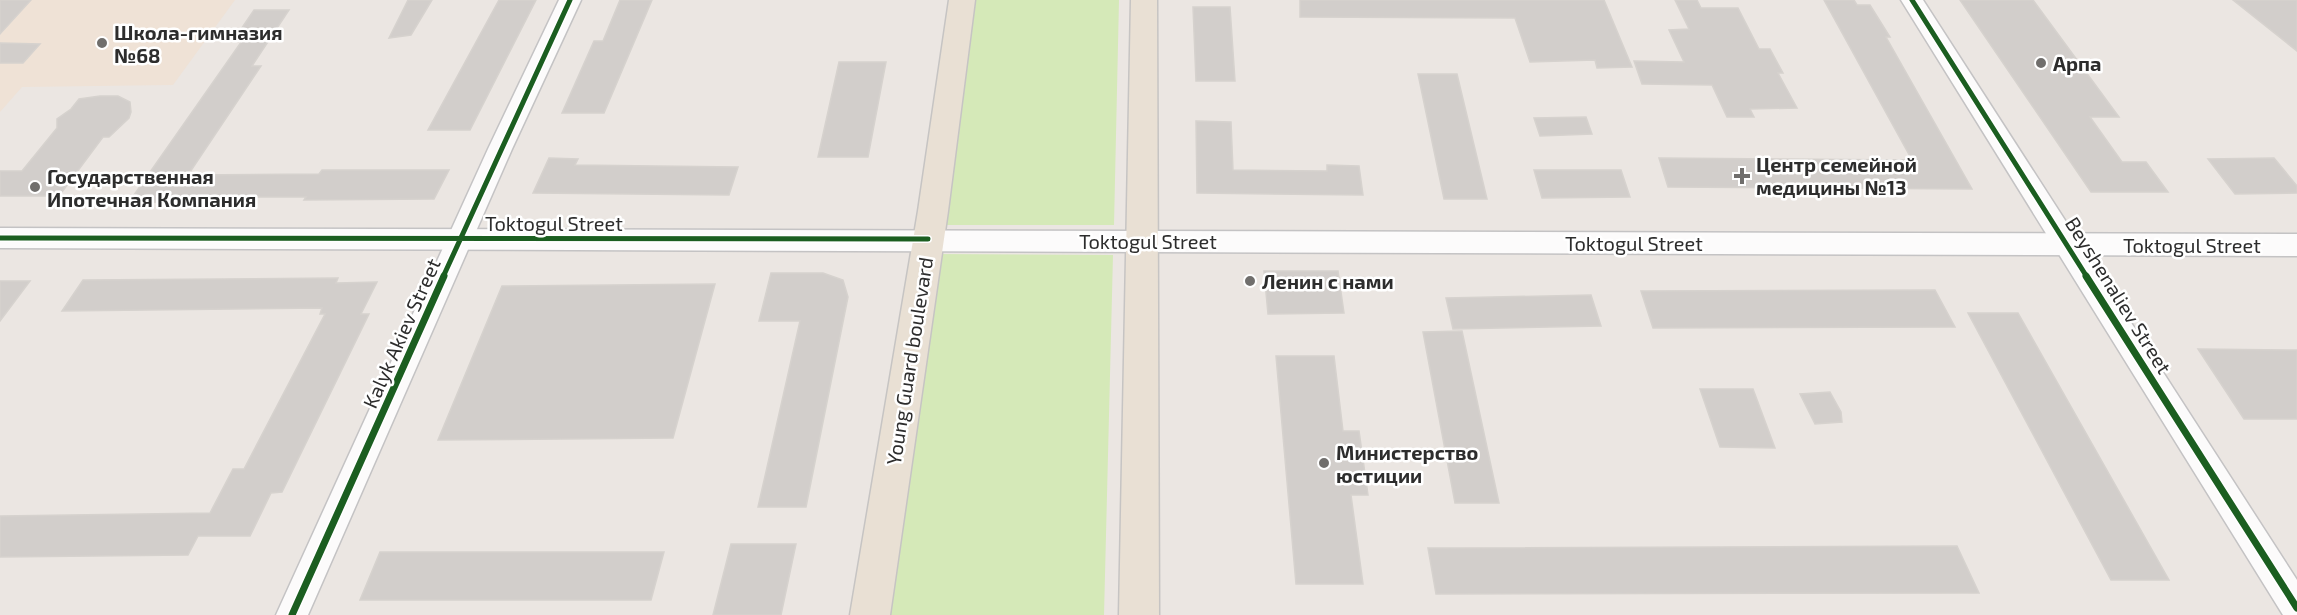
<svg xmlns="http://www.w3.org/2000/svg" width="2297" height="615" font-family="'Exo 2',sans-serif">
  <rect width="100%" height="100%" fill="#ebe6e2"/>
  <!-- education -->
  <path fill="#efe2d6" d="M0 0H235L173 85 22 87 0 112Z"/>
  <!-- green -->
  <path fill="#d5e9b8" d="M972 0H1119L1114 225H939Z
    M935 254 1113 255 1104 615H882Z"/>
  <!-- building -->
  <path fill="#d2cecb" stroke="#d6d2ce" stroke-width="1.5" d="M0 0H31L0 34Z
    M408 0H432L411 35 389 38Z
    M499 0H536L470 130H428Z
    M620 0H652L604 113H562L594 41H603Z
    M1300 0H1604L1632 67 1597 68 1595 60 1530 62 1515 18 1300 17Z
    M1675 0H1697L1701 8H1738L1759 49H1770L1783 73H1778L1797 108 1750 109 1754 117H1727L1712 85 1642 84 1634 61 1684 62 1669 30 1689 29Z
    M1824 0H1854L1857 5H1870L1890 37H1886L1972 189 1668 187 1659 158 1912 160Z
    M1960 0H2033L2119 117H2090L2122 162H2146L2168 192H2091Z
    M2233 0H2297V51Z
    M1193 7H1230L1235 81H1196Z
    M254 10H289L252 66H261L188 175 319 174 322 170H449L434 199 304 200 306 197H214L210 203 129 202 244 38H235Z
    M0 43 40 44 23 63H0Z
    M839 62H886L868 157H818Z
    M1418 74H1457L1487 199H1444Z
    M100 96H118L130 102 131 112 129 118 109 137H103L59 196H0V171H22L57 128V119L71 109 79 99Z
    M1586 117 1592 134 1540 136 1534 118Z
    M1196 121 1231 122 1233 170 1327 171V165L1359 166 1363 195 1197 193Z
    M549 158 578 159 575 165 738 167 729 195 533 193Z
    M2274 158 2297 186V193L2235 194 2208 159Z
    M1534 170H1621L1630 197 1542 198Z
    M1264 271H1338L1344 313 1268 314Z
    M771 273H823L843 280 848 297 806 507H758L800 321H759Z
    M338 278 336 283 377 282 361 314H369L282 492 271 493 250 536H198L188 555 0 557V516L210 513 233 469H244L325 314H320L322 308 62 311 83 280Z
    M0 281H30L0 321Z
    M715 284 673 438 438 440 502 286Z
    M1935 290 1955 327 1653 328 1641 291Z
    M1591 295 1601 326 1453 329 1446 298Z
    M1968 313H2018L2169 580H2111Z
    M1462 331 1499 503H1455L1423 332Z
    M2198 349 2297 350V419H2244Z
    M1276 356H1334L1343 431H1359L1368 495H1351L1363 584H1296Z
    M1700 389H1753L1775 448 1720 447Z
    M1830 392 1841 412 1842 422 1815 424 1800 394Z
    M731 544H796L781 615H713Z
    M1957 546 1979 593 1436 594 1428 548Z
    M380 552H664L651 600H360Z"/>
  <g fill="none" stroke-linecap="round" stroke-linejoin="round">
    <defs>
      <path id="tertiary" d="M559 0H581L512 149 308 615H276L488 149Z
        M1901 0H1923L2297 580V615H2283Z"/>
      <path id="secondary" d="M0 228 2297 234V256L0 248Z"/>
      <path id="primary" d="M949 0H975L948 211 890 615H850L918 211Z
        M1131 0H1157L1159 615H1119Z"/>
    </defs>
    <!-- tertiary casing -->
    <use href="#tertiary" stroke="#c4c3c4" stroke-width="3"/>
    <!-- secondary casing -->
    <use href="#secondary" stroke="#c4c3c4" stroke-width="3"/>
    <!-- primary casing -->
    <use href="#primary" stroke="#c6c4c3" stroke-width="3"/>
    <!-- tertiary -->
    <use href="#tertiary" fill="#fcfbfb" fill-rule="evenodd"/>
    <!-- secondary -->
    <use href="#secondary" fill="#fcfbfb" fill-rule="evenodd"/>
    <!-- primary -->
    <use href="#primary" fill="#e9e0d4" fill-rule="evenodd"/>
    <defs>
      <path id="cycleway-far1" d="M1912 0 2087 277
        M0 238 928 239
        M443 277 570 0"/>
      <path id="cycleway" d="M2086 276 2297 608
        M292 615 444 276"/>
    </defs>
    <!-- cycleway-far1 casing -->
    <use href="#cycleway-far1" stroke="#fff" stroke-width="8"/>
    <!-- cycleway casing -->
    <use href="#cycleway" stroke="#fff" stroke-width="10"/>
    <!-- cycleway-far1 -->
    <use href="#cycleway-far1" stroke="#1b5e20" stroke-width="5"/>
    <!-- cycleway -->
    <use href="#cycleway" stroke="#1b5e20" stroke-width="7"/>
  </g>
  <!-- markers -->
  <g fill="#706e6c" stroke="#fff" stroke-width="2">
    <circle cx="102" cy="43" r="6"/>
    <circle cx="2041" cy="63" r="6"/>
    <path d="M1739 167h6v6h6v6h-6v6h-6v-6h-6v-6h6z"/>
    <circle cx="35" cy="187" r="6"/>
    <circle cx="1250" cy="281" r="6"/>
    <circle cx="1324" cy="463" r="6"/>
  </g>
  <g text-anchor="middle" dominant-baseline="central" stroke-width="5" stroke-linejoin="round" paint-order="stroke">
    <!-- poi labels -->
    <g font-size="20" font-weight="bold" fill="#2d2d2d" stroke="#fff" text-anchor="start">
      <text x="114" y="32">Школа-гимназия<tspan x="114" dy="23">№68</tspan></text>
      <text x="2053" y="63">Арпа</text>
      <text x="1756" y="164">Центр семейной<tspan x="1756" dy="23">медицины №13</tspan></text>
      <text x="47" y="176">Государственная<tspan x="47" dy="23">Ипотечная Компания</tspan></text>
      <text x="1262" y="281">Ленин с нами</text>
      <text x="1336" y="452">Министерство<tspan x="1336" dy="23">юстиции</tspan></text>
    </g>
    <!-- street labels -->
    <g font-size="20" fill="#2d2d2d" stroke="#fff">
      <text x="554" y="223">Toktogul Street</text>
      <text x="1148" y="241">Toktogul Street</text>
      <text x="1634" y="243">Toktogul Street</text>
      <text x="2192" y="245">Toktogul Street</text>
      <text transform="translate(2119 295) rotate(58)">Beyshenaliev Street</text>
      <text transform="translate(401 333) rotate(-66)">Kalyk Akiev Street</text>
      <text transform="translate(909 361) rotate(-81)">Young Guard boulevard</text>
    </g>
  </g>
</svg>
